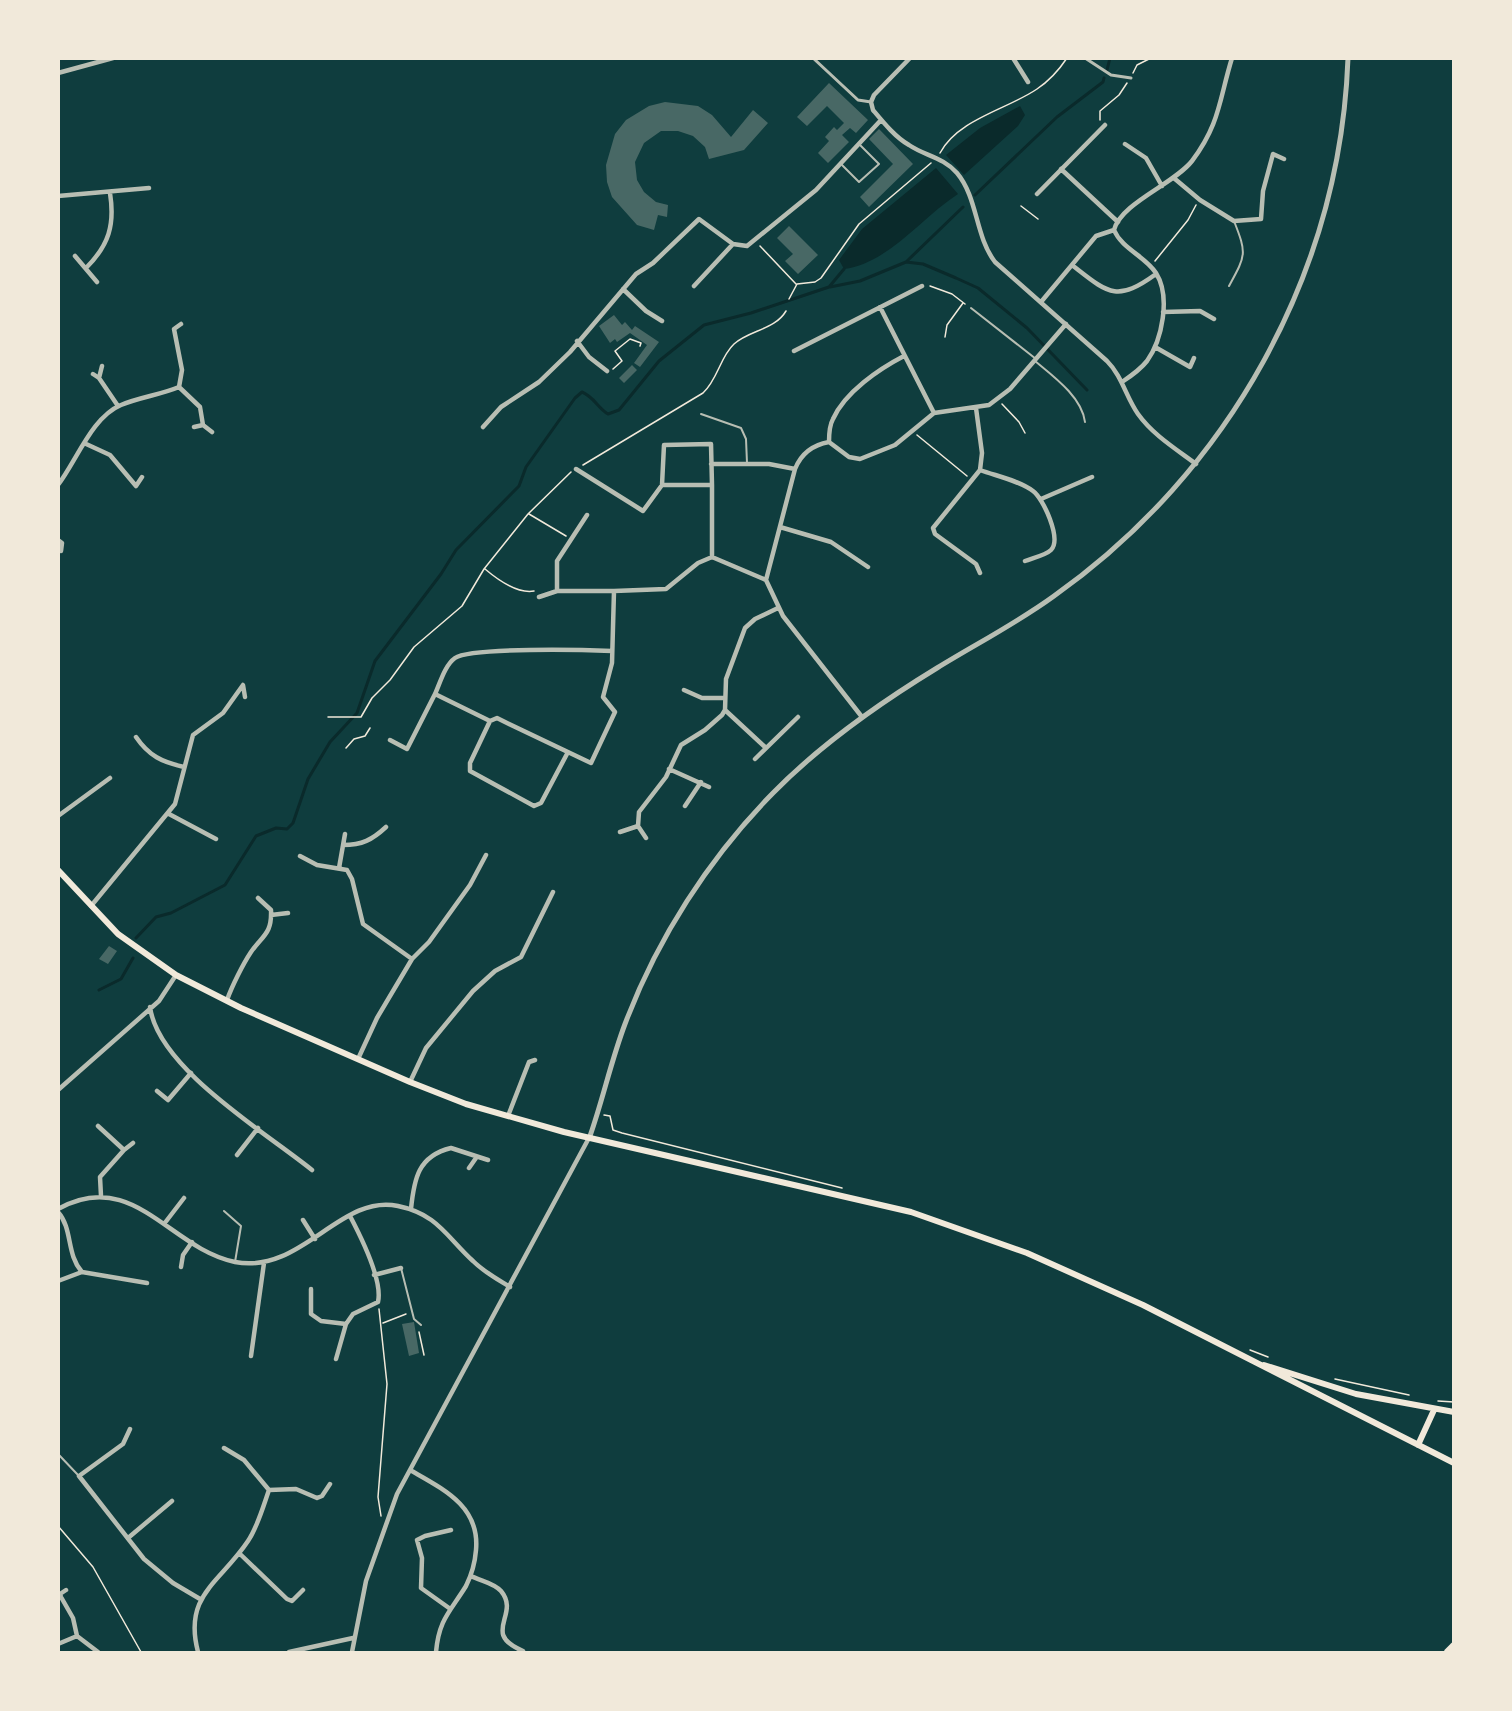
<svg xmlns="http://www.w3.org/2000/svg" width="1512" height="1711" font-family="Poppins,sans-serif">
  <rect width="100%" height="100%" fill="#0f3d3e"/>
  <!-- water -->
  <path fill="#0a2a2b" d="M1020 106 1025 115 1018 126 964 175 946 155 980 128Z
    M936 168 958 194C921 218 889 263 844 269L839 260 862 229Z"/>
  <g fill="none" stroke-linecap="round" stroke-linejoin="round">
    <!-- stream -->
    <path stroke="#0a2a2b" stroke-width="3" d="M1107 70 1110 58
      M975 195 1057 117 1103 82 1104 78
      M906 262 963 207
      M830 287 860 281 906 262 923 264 956 278 978 288 1027 328 1087 390
      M136 938 156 917 171 913 225 885 256 836 276 828 287 829 293 823 308 779 330 742 357 713 375 661 441 574 456 550 519 486 526 467 575 398 582 392C594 397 598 408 608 414L619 410 659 361 704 325 751 313 829 287 844 269
      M99 990 121 979 133 958"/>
  </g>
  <!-- building -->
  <path fill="#486865" d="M829 83 868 120 856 133 850 128 842 135 849 142 828 163 818 153 829 141 825 137 834 127 837 130 844 123 827 106 807 126 797 117Z
    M665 102 698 106 712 115 731 137 753 110 768 123 744 150 709 159 705 147 693 136 678 131H661L644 143 635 162 637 180 644 192 656 202 668 205 667 217 658 215 654 230 637 225 612 197 607 182 606 165 615 134 626 120 649 106Z
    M879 129 913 164 869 207 860 197 893 164 869 139Z
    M789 226 818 255 798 274 785 261 793 254 777 238Z
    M614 315 622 325 625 322 632 330 635 326 659 342 640 367 634 363 647 345 630 333 617 342 615 339 610 343 599 326Z
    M632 365 637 370 624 383 619 378Z
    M109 946 117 951 108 964 99 959Z
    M414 1322 419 1353 409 1356 402 1324Z"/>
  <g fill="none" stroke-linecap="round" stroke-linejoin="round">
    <!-- path -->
    <path stroke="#f1e9da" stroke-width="1.5" d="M1133 73 1137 65 1151 58
      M1100 120V111L1119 95 1127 83
      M940 153C958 119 1008 109 1037 89 1049 81 1059 70 1067 58
      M1021 206 1038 219
      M760 246 796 284
      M1155 261 1188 220 1196 205
      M930 286 952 294 965 304
      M789 299 797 284 815 282 821 278 859 224 931 163
      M945 337 947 325 963 303
      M613 369 622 361 615 351 630 339 641 343 640 346
      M1002 404 1019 422 1025 433
      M917 435 967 476
      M583 465 703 393C718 379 720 357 734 344 749 330 775 330 786 311
      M529 514 566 536
      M485 569C498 580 517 594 534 591
      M328 717H361L372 698 390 680 414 647 462 606 484 569 528 514 571 472
      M346 748 354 739 365 736 370 728
      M604 1115 610 1116 613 1130 622 1133 842 1188
      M379 1309 387 1384 378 1497 381 1516
      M383 1323 406 1314
      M419 1332 424 1355
      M1250 1350 1268 1357
      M1335 1379 1409 1395
      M1438 1401 1454 1402
      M58 1526 93 1567 141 1652"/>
    <!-- service -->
    <path stroke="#b8beb3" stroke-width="2" d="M840 163 859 182 879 164 859 144
      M1229 286C1246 255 1247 254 1234 221
      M971 308 1036 359
      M1035 361C1053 376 1082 397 1085 422
      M701 414 741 428 746 439 747 463
      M224 1211 241 1226 235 1262
      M401 1268 414 1319 421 1325
      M59 1455 78 1475"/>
    <!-- pedestrian -->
    <path stroke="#b8beb3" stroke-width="3" d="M813 58 858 100 871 102
      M1085 58 1111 75 1131 78"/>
    <!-- minor -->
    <path stroke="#b8beb3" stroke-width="4.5" d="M910 58 874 95 871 102 873 110C883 122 895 137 909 145 925 156 943 157 957 173 978 198 975 236 995 262L1107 361C1122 376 1126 397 1138 414 1153 435 1176 449 1196 464
      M1013 58 1028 82
      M58 73 113 58
      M1125 144 1146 158 1162 186
      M1061 169 1118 222
      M1175 179 1200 200 1234 221 1261 219 1263 191 1273 154 1284 159
      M1037 194 1105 125
      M58 196 149 188
      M75 256 97 282
      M1072 265C1108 293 1116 303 1156 274
      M86 268C109 245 115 225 110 193
      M694 286 733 244
      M623 289 646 311 662 321
      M1041 302 1096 236 1114 230
      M880 307 934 413
      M1163 312 1200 311 1214 319
      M577 341 589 357 607 371
      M1155 347 1190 367 1194 358
      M794 351 922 286
      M93 374 99 378 118 406
      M99 378 102 366
      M1122 382C1131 376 1140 370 1147 361 1162 340 1171 297 1156 273 1145 256 1122 249 1114 230 1121 203 1174 184 1192 161 1220 124 1219 100 1232 58
      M179 387 200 407 203 425 194 427
      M976 408 982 453 980 470 933 528 935 534 976 564 980 573
      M203 425 212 432
      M483 427 501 407 539 382 570 352 636 274 653 263 699 219 733 244 747 246 816 190 881 120
      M829 442C829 435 829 426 833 419 845 392 879 369 904 356
      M84 443 110 455 136 486 142 477
      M711 464H769L795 469
      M576 469 643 511 662 485H712V557
      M980 470C996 476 1018 480 1033 491 1043 498 1062 539 1051 550 1046 555 1033 558 1025 561
      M58 485C77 460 92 417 121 405 140 397 160 395 179 387L182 370 174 329 181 324
      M662 485 664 445 711 444 712 485
      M1041 499 1092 477
      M780 527 831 542 868 567
      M58 540 62 543 61 551
      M766 580 795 469C801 454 812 445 829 442L849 457 860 459 895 445 934 413 989 405 1010 389 1066 324
      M557 591V561L587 515
      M539 597 557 591H614
      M612 651C586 650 471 647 455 658 445 665 440 683 435 694L490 721 497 718 505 722 591 763 615 712 603 697 612 663 614 591 666 589 698 563 712 557 766 580 783 616 862 717
      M684 690 702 698H725
      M725 710 765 747
      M490 721 470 763V771L534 806 541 803 568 752
      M136 737C149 756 162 762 184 767
      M390 740 407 749 435 694
      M755 759 798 717
      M669 769 709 787
      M685 806 701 782
      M169 814 216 839
      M58 816 110 778
      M638 826 646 838
      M620 832 638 826 639 812 666 777 681 745 705 730 722 715 725 710 726 679 745 628 755 619 778 608
      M343 845C362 845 372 840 386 827
      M300 856 317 865 347 870 352 879 363 924 412 959
      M339 868 345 834
      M91 906 175 804 193 735 223 713 243 685 245 697
      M271 915 288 913
      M227 1000C232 986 243 964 251 952 263 935 272 934 271 910L258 898
      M150 1007C158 1068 265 1132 312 1170
      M358 1059 377 1018 412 959 429 942 470 885 486 855
      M410 1082 426 1048 473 991 495 971 521 957 553 892
      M58 1090 159 1001 176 975
      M157 1091 168 1100 191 1073
      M508 1116 529 1062 535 1060
      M98 1126 124 1150 100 1177 101 1196
      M124 1150 133 1143
      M237 1155 258 1128
      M469 1168 476 1158
      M58 1209C133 1167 170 1249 235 1262 301 1275 341 1193 398 1206 437 1214 446 1236 473 1261 484 1272 497 1279 510 1287
      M411 1209C414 1179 418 1156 451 1148L488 1160
      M58 1212C73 1229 66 1254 82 1272L147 1283
      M303 1220 315 1239
      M164 1224 184 1198
      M181 1267 183 1255 192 1242
      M374 1275 401 1268
      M58 1281 82 1272
      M311 1289V1314L321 1321 346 1324 353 1314 378 1302C383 1280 360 1235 350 1216
      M251 1356 264 1263
      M336 1359 346 1324
      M130 1429 123 1444 79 1476 144 1559 173 1583 200 1599
      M410 1470C443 1489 480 1506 476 1550 475 1563 472 1574 466 1586 450 1612 439 1619 436 1652
      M269 1490 296 1489 317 1498 322 1496 330 1484
      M128 1538 172 1501
      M239 1553 287 1599 292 1601 303 1590
      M471 1576C481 1581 494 1583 501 1591 521 1615 480 1633 523 1651
      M66 1590 60 1594 61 1597 73 1618 77 1636 98 1652
      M449 1608 421 1588 422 1558 417 1540 425 1536 451 1530
      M58 1644 77 1636
      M198 1652C183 1595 220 1583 248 1541 258 1526 263 1507 269 1490L244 1460 224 1448
      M289 1652 353 1638
      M352 1652 366 1581 397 1494 590 1136"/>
    <!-- tertiary -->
    <path stroke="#b8beb3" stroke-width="5" d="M590 1136C603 1099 611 1061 625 1024 657 939 709 858 773 793 821 744 878 704 937 668 976 644 1017 623 1054 596 1229 472 1340 273 1348 58"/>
    <!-- secondary -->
    <path stroke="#f1e9da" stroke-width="6" d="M58 870 118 934 176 975 241 1008 410 1082 466 1104 564 1132 911 1212 1027 1253 1143 1305 1454 1463
      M1264 1365 1356 1394 1454 1412
      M1418 1445 1434 1410"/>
    <!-- trunk -->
    <path stroke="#f1e9da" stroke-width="8" d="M1448 1652 1454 1646"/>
  </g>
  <!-- border -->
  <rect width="1512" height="1711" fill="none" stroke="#f1e9da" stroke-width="120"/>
</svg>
